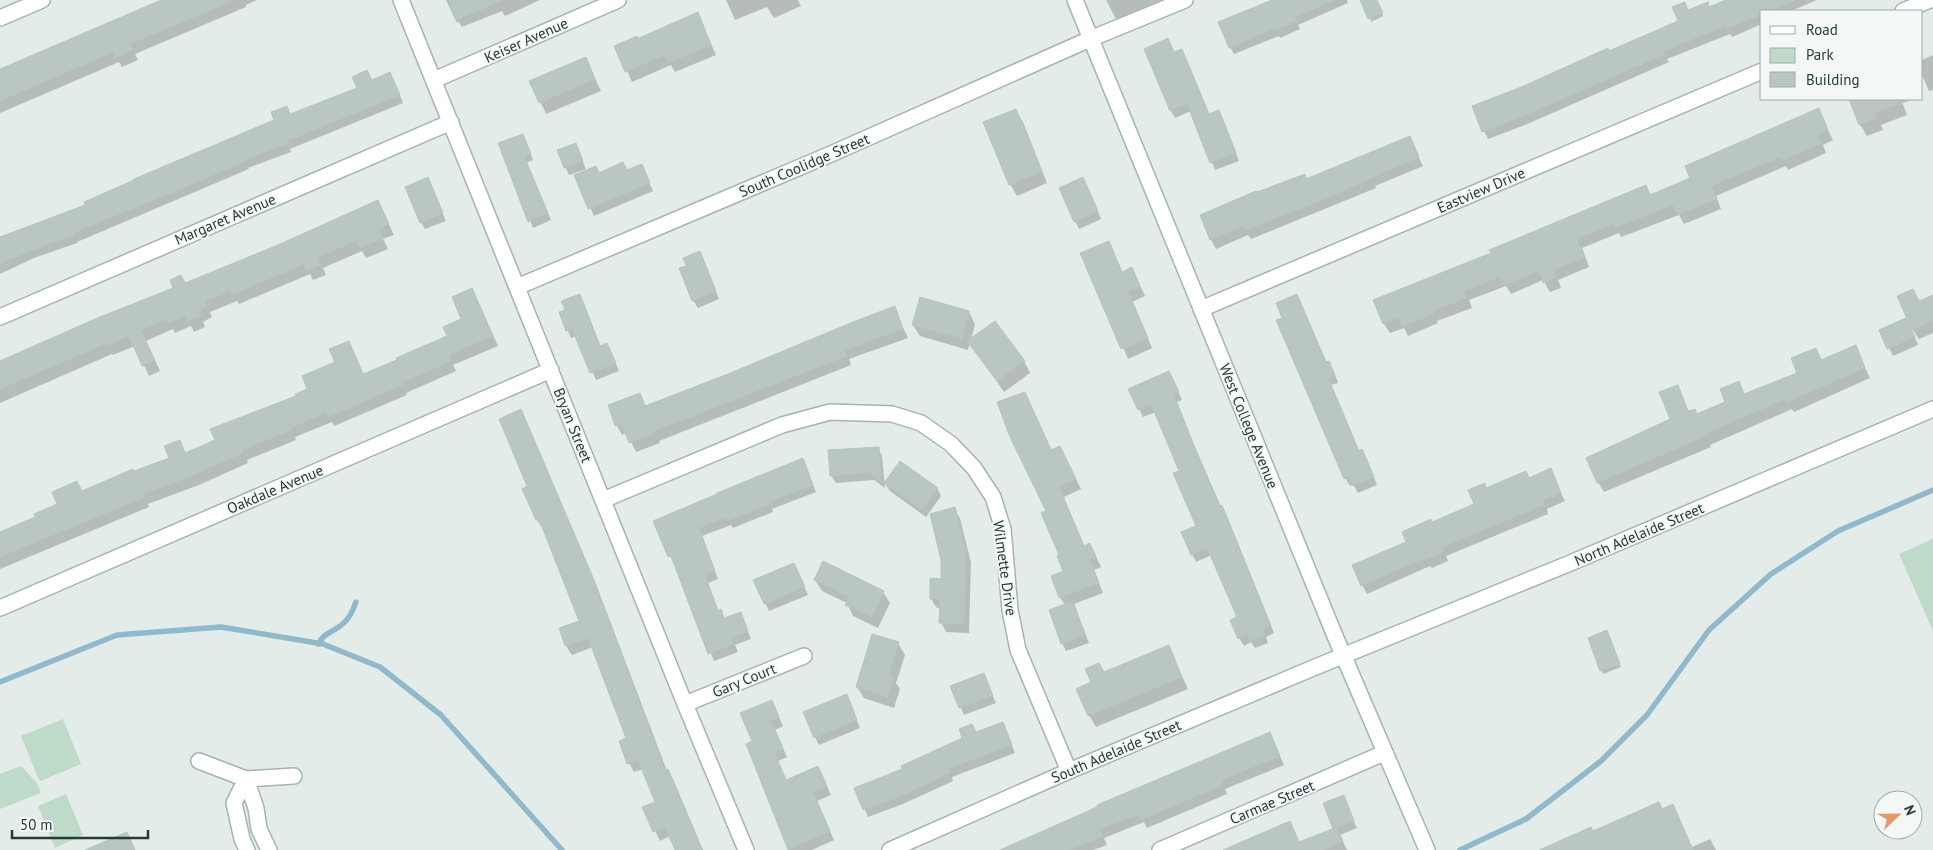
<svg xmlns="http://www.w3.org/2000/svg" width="1933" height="850" font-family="'PT Sans',sans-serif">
  <rect width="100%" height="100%" fill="#e3ece9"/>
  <!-- green -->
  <path fill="#bedbca" d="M1933 539V631L1899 554Z
    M63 719 81 764 41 781 38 778 21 736Z
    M21 766 37 783 41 793 0 809V774Z
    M66 794 83 835 55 848 38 806Z"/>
  <!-- shadow -->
  <path fill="#0003" d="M163 0H257L246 5V7L135 54 138 60 122 67 119 62 0 113V71Z
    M446 0H540L505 16 502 11 462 27 459 22 457 23Z
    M726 0H798L801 6 774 18 767 7 735 20Z
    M1106 0H1161L1116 19Z
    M1274 0H1347L1348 3 1298 25 1300 29 1280 38 1279 36 1234 54 1230 47Z
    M1366 0H1377L1383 16 1371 22Z
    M1729 0H1817L1791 11H1762V24L1732 37 1730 34 1667 59 1669 62 1525 125 1488 139 1484 131 1608 52 1679 22 1689 11 1710 8Z
    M698 14 716 55 675 72 671 65 632 82 616 46 638 40Z
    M1146 49 1174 53 1209 116 1223 119 1239 161 1215 170 1191 111 1175 118 1171 111Z
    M1933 55V90L1929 91 1922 75V60Z
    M585 58 601 91 546 114 531 81Z
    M372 81H394L403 103 290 149 291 152 248 168 249 169 77 242V243L34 258 0 274V239L87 206 276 120 286 107 291 115 358 89Z
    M1850 99H1901L1907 115 1881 125 1883 130 1867 136 1860 124Z
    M1818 110 1833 140 1823 145 1826 153 1788 170 1786 166 1716 196 1721 209 1684 224 1679 215 1621 237 1619 233 1582 248 1589 267 1558 280 1561 288 1550 292 1543 280 1511 294 1506 286 1469 300 1472 308 1437 321 1438 323 1408 336 1404 328 1390 333 1384 324 1375 300 1492 254 1645 186 1651 196 1692 179Z
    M1016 111 1023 122 1047 183 1017 196 1010 184Z
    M1409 138 1423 166 1375 186 1376 188 1251 239 1248 235 1216 249 1211 240 1201 215 1307 180Z
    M526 142 533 160 526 163 551 220 533 228 500 144Z
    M575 144 586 169 569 175 558 151Z
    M645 173 653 191 594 216 576 176Z
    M431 186 446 221 425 229 421 222Z
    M1087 186 1101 219 1079 229 1075 221Z
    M378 201 394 235 383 239 388 249 366 258 362 251 323 268 326 275 313 280 310 274 239 304 237 301 210 312 212 317 203 322 205 327 194 332 191 326 175 333 173 329 146 341 160 371 149 376 135 346 113 355 112 354 0 403V362L278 246Z
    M1108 243 1123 273 1132 269 1145 296 1132 302 1152 348 1128 359 1082 253Z
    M703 260 719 299 698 308 693 300 687 266Z
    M472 289 498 346 453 365 456 371 406 393 407 395 334 426 332 422 295 437 296 440 247 460 248 463 199 485 148 504 149 507 0 569V534L37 518 82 492 171 458 179 442 186 454 449 336 463 320Z
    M1297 296 1327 363 1333 370 1338 383 1331 385 1359 452 1366 458 1377 485 1358 493 1353 484 1350 486 1346 479 1295 358 1284 318Z
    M1933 296V333L1919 339 1913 330H1912L1918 345 1893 356 1881 330 1912 327 1919 302Z
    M583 303 601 347 611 352 619 371 596 380 577 336 571 338 560 313Z
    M894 308 908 338 849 359 851 365 659 441 660 443 636 452 627 433 622 435 617 426 609 406 639 395 646 407 728 376Z
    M969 312 975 324 971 340 1024 361 1030 373 1004 392 970 343 968 350 920 336 913 325Z
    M1855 347 1870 378 1794 412 1792 409 1710 445 1711 447 1604 492 1598 482 1672 420 1677 387 1689 412 1697 415 1727 402 1738 383 1745 395 1799 374 1815 349 1822 361Z
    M1169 372 1182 400 1177 402 1196 450 1221 507 1226 514 1274 633 1266 637 1268 643 1255 648 1251 642 1244 646 1239 638 1238 618 1212 555 1196 562 1192 554 1198 527 1181 472 1156 412 1143 417 1130 389Z
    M1030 403 1052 451 1065 457 1081 489 1064 497 1084 547 1090 544 1101 567 1094 570 1103 593 1074 604 1089 643 1066 651 1062 643 1065 605 1060 597 1064 572 1047 511Z
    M521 411 596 584 667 771 668 770 673 779 703 850H676L670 836 660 841 644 808 657 802 643 769 634 772 629 763 627 739 593 647 572 655 566 646 561 629 580 622 544 528 543 529 537 520 524 489 529 487Z
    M878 448 882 456 885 488 874 480 836 483 831 475Z
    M806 467 816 492 772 509 773 512 733 528 731 525 702 536 718 579 708 583 719 612 720 611 725 619 740 613 751 639 735 645 738 652 714 661 675 563 670 556 655 521Z
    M1550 470 1565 501 1547 509 1548 514 1446 556 1448 561 1432 568 1430 566 1367 594 1362 585 1408 542 1432 523 1476 505 1486 489 1526 472 1530 479Z
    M885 484 937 488 941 496 926 517 890 491Z
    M954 509 960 518 971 563 969 633 946 632 941 622V608H937L931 599 942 580Z
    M794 564 808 595 769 611 755 581Z
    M815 580 883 592 890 603 878 628 853 616 847 603 822 591Z
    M1608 635 1621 667 1603 674 1589 639Z
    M898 643 905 655 896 683 900 689 894 708 864 698 857 687Z
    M1168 647 1188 689 1096 727 1089 715 1093 683 1104 673Z
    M983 675 996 703 964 715 952 687Z
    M850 703 860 728 819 745 815 737Z
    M776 710 783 726 775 730 787 757 778 761 787 781 823 777 831 795 817 801 834 840 812 850H789L747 744 754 741Z
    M1006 731 1015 753 952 777 953 781 903 804 868 817 856 788 904 770 977 733Z
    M1274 742 1284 765 1225 789 1227 794 1147 828 1144 822 1104 838 1107 845 1093 850H999Z
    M1343 797 1357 828 1340 835 1347 850H1252L1289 823 1300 843 1335 830Z
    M1673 806 1692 847 1710 839 1716 850H1566L1593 832Z"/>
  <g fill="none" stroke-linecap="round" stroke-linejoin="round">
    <!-- stream -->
    <path stroke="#90b9cc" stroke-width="5.5" d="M318 644C324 633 331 633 340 626 348 621 353 611 356 602
      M0 682 117 635 221 627 323 644 380 667 441 715 562 850
      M1460 850 1526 819 1601 761 1647 715 1709 630 1771 574 1838 531 1933 490"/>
  </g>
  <!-- building -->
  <path fill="#b9c6c3" stroke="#b6c5c1" d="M161 0H235L130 44 133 50 115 58 113 52 0 101V69Z
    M448 0H503L456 20Z
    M1272 0H1334L1295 17 1297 21 1274 31 1273 29 1229 48 1218 22Z
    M1360 0H1377L1383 13 1368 19Z
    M1726 0H1795L1768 11H1762V14L1726 29 1725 26 1664 51 1665 54 1521 117 1482 132 1472 106 1519 88 1608 48 1609 51 1678 21 1672 7 1685 2 1688 10 1708 2 1709 7Z
    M698 12 711 45 668 63 665 55 625 72 614 46 637 36 639 38Z
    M1168 38 1174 52 1182 49 1209 114 1219 110 1236 153 1210 163 1187 104 1170 111 1144 49Z
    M586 57 595 79 539 103 529 81Z
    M367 70 372 80 390 72 400 95 287 141 288 143 245 160V161L193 184 73 233 74 235 30 251 0 264V237L85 205 84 202 134 180V179L274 120 271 112 287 106 290 114 357 88 352 77Z
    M1849 99H1910V100L1875 113 1877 118 1859 125Z
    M1819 108 1828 130 1818 135 1822 143 1782 161 1780 157 1711 186 1717 199 1678 215 1673 205 1614 228 1613 224 1577 239 1585 257 1554 270 1556 278 1543 283 1539 271 1504 285 1500 277 1464 291 1467 298 1433 311 1434 314 1402 327 1398 318 1383 324 1373 300 1491 253 1489 250 1646 185 1650 195 1690 178 1685 166Z
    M1016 109 1042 172 1009 185 983 122Z
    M523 134 531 154 524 156 548 213 528 222 498 143Z
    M1410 136 1419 157 1325 199 1245 230 1243 226 1210 240 1200 215 1256 191 1257 192 1305 174 1306 179Z
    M576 143 583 161 564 168 557 150Z
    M623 162 627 170 642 164 650 183 588 209 574 175 596 166 599 173Z
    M428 177 443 213 420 223 405 187Z
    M1083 177 1098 211 1074 222 1059 188Z
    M378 200 389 224 378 229 383 239 359 248 356 241 318 257 321 265 306 271 304 264 232 295 230 291 205 302 207 307 198 311 200 316 187 322 185 316 168 323 167 320 141 330 155 361 142 366 129 336 106 346 105 344 0 389V361L95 319 173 288 170 280 181 275 185 283 278 245Z
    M1109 241 1122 272 1132 267 1140 286 1128 291 1148 338 1121 349 1080 253Z
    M700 251 716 291 692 301 679 268 686 266 683 258Z
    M472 288 493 336 449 355 452 361 401 383 403 385 328 417 326 412 291 428 292 430 242 450 243 453 194 475 144 494 145 497 0 557V532L35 517 34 514 57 504 52 492 77 481 82 491 133 469 134 471 169 458 164 446 180 440 185 453 215 440 210 429 296 396 295 394 307 389 302 376 335 362 329 349 349 341 363 374 397 360 396 358 447 336 443 327 461 319 452 297Z
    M1913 289 1919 301 1933 295V321L1912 330 1897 296Z
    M580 294 600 346 607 343 616 363 590 373 572 329 566 331 559 312 565 310 561 301Z
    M1297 294 1326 362 1329 361 1335 375 1328 378 1338 401 1359 451 1362 449 1374 477 1353 486 1349 477 1344 479 1276 320 1282 318 1276 303Z
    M920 297 969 311 962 339 912 325Z
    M895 306 903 329 845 350 847 356 654 431 655 433 629 443 622 424 615 426 608 405 640 393 645 406 728 374 853 322Z
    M1906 318 1915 337 1887 349 1879 330Z
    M995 321 1025 361 997 381 967 341Z
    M1856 345 1865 368 1787 402 1785 399 1705 434 1706 436 1597 483 1586 458 1670 419 1659 392 1678 385 1688 411 1695 409 1697 414 1725 402 1720 389 1739 381 1744 394 1797 373 1791 358 1816 348 1821 360Z
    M1169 371 1179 392 1174 395 1192 441 1220 506 1222 505 1271 626 1262 629 1265 635 1250 641 1247 635 1238 639 1230 620 1237 617 1207 548 1191 555 1181 532 1196 526 1173 473 1179 471 1151 404 1138 410 1128 389Z
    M1025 392 1051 450 1060 446 1076 479 1059 487 1084 546 1090 543 1096 557 1090 560 1099 583 1059 598 1051 576 1063 571 1057 556 1059 555 1041 513 1046 511 1010 437 997 402Z
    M521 409 591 573 665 770 668 769 702 850H675L665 827 653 832 642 807 655 802 638 760 627 764 619 741 626 738 588 638 565 646 559 628 579 621 539 519 536 520 522 489 527 486 499 419Z
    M879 447 881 482 869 473 830 476 828 450Z
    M803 458 813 485 769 502 770 504 727 521 726 518 699 528 715 571 705 575 718 611 721 609 724 618 741 612 748 631 732 638 734 644 708 654 671 556 668 557 653 521 717 494V493Z
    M900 461 938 488 922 510 884 483Z
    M1551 468 1561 493 1543 500 1544 505 1442 547 1444 552 1425 560V558L1361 586 1352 565 1406 542 1402 532 1431 519 1432 522 1474 504 1468 490 1485 483 1486 488 1526 471 1529 478Z
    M955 507 966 552 964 624 939 623 940 599H930V578L941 579V560L930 514Z
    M823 561 884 591 872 617 845 605 849 597 814 580Z
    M794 563 805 587 764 604 753 580Z
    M1073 601 1085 635 1061 644 1049 610Z
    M1607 630 1620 664 1600 671 1588 638Z
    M872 634 899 642 889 675 894 677 888 697 856 687Z
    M1169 645 1182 677 1088 716 1076 689 1091 682 1085 669 1099 663 1104 672Z
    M984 673 993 696 959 708 950 686Z
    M847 694 857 720 814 738 803 712Z
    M772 700 779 717 771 721 783 748 774 752 786 780 818 766 827 786 813 792 830 831 788 850 746 744 752 741 740 713Z
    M1003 722 1012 745 948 769 950 773 899 797 863 810 854 788 902 769 901 766 962 738 959 729 972 724 976 732Z
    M1270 732 1280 756 1222 780 1223 785 1141 820 1139 814 1100 829 1103 836 1069 850H1000L1097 807V805Z
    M1344 795 1354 821 1333 829 1323 803Z
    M1659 802 1662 809 1673 804 1693 850H1539L1591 827 1593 831Z
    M1290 821 1299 842 1337 827 1343 842 1322 850H1223Z
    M127 832 135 850H85Z"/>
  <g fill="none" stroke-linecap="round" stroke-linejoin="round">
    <defs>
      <path id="minor" d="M401 0 685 704 746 850
        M1903 11 1930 0
        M0 18 42 0
        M434 80 618 0
        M517 287 831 154 1090 39 1185 0
        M1201 309 1762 71
        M0 317 451 122
        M603 500 782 425 830 412 892 414 921 423 951 444 974 468 993 497 1003 529 1010 610 1018 650 1069 771
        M0 608 551 370
        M685 704 804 656
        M199 761 246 779 294 776
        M246 779 234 803 242 839 247 850
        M246 779 256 808 259 829 269 850
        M1160 850 1384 753"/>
      <path id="tertiary" d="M890 850 1069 771 1313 668 1568 564 1933 409"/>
      <path id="secondary" d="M1075 0 1335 636 1427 850"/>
    </defs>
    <!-- minor casing -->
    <use href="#minor" stroke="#a6b3b1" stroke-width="18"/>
    <!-- tertiary casing -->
    <use href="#tertiary" stroke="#a6b3b1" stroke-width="18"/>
    <!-- secondary casing -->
    <use href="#secondary" stroke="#a2b6b2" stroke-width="18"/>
    <!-- minor -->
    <use href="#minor" stroke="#fff" stroke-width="15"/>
    <!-- tertiary -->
    <use href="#tertiary" stroke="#fff" stroke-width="15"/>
    <!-- secondary -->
    <use href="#secondary" stroke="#fff" stroke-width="15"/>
  </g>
  <g text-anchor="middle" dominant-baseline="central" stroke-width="4" stroke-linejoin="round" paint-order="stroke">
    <!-- street labels -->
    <g font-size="15" fill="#243b39" stroke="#f3f8f7">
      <text transform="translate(526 40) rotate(-24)">Keiser Avenue</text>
      <text transform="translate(804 165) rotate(-23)">South Coolidge Street</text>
      <text transform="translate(1481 190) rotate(-23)">Eastview Drive</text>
      <text transform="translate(225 219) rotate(-23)">Margaret Avenue</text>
      <text transform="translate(573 425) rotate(68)">Bryan Street</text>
      <text transform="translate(1249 426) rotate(68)">West College Avenue</text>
      <text transform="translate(275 489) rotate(-23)">Oakdale Avenue</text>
      <text transform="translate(1639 534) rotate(-23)">North Adelaide Street</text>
      <text transform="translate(1005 568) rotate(82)">Wilmette Drive</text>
      <text transform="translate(744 680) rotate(-22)">Gary Court</text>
      <text transform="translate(1116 751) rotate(-23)">South Adelaide Street</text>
      <text transform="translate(1272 802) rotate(-23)">Carmae Street</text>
    </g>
  </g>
  <!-- legend -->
  <rect x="1760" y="10" width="162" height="90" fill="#f3f8f7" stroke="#a0acab"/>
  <rect x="1770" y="26" width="25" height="8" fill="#ffffff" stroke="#a0acab"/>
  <text x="1806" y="35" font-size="15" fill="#243b39">Road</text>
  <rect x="1770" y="48" width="25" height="15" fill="#bedbca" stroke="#a0acab"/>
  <text x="1806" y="60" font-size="15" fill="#243b39">Park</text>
  <rect x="1770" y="72" width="25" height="15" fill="#b9c6c3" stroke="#a0acab"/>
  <text x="1806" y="85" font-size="15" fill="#243b39">Building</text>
  <!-- north arrow -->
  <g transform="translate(1898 815) rotate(68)"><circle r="24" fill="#f3f8f7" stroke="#a0acab"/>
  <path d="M0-4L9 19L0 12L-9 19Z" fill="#e59968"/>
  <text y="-8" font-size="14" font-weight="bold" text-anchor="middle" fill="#243b39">N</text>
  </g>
  <!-- scale -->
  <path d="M12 830v8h136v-8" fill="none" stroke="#243b39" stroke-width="2.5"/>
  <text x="20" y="830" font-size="15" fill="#243b39" stroke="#f3f8f7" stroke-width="4" paint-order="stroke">50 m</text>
</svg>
